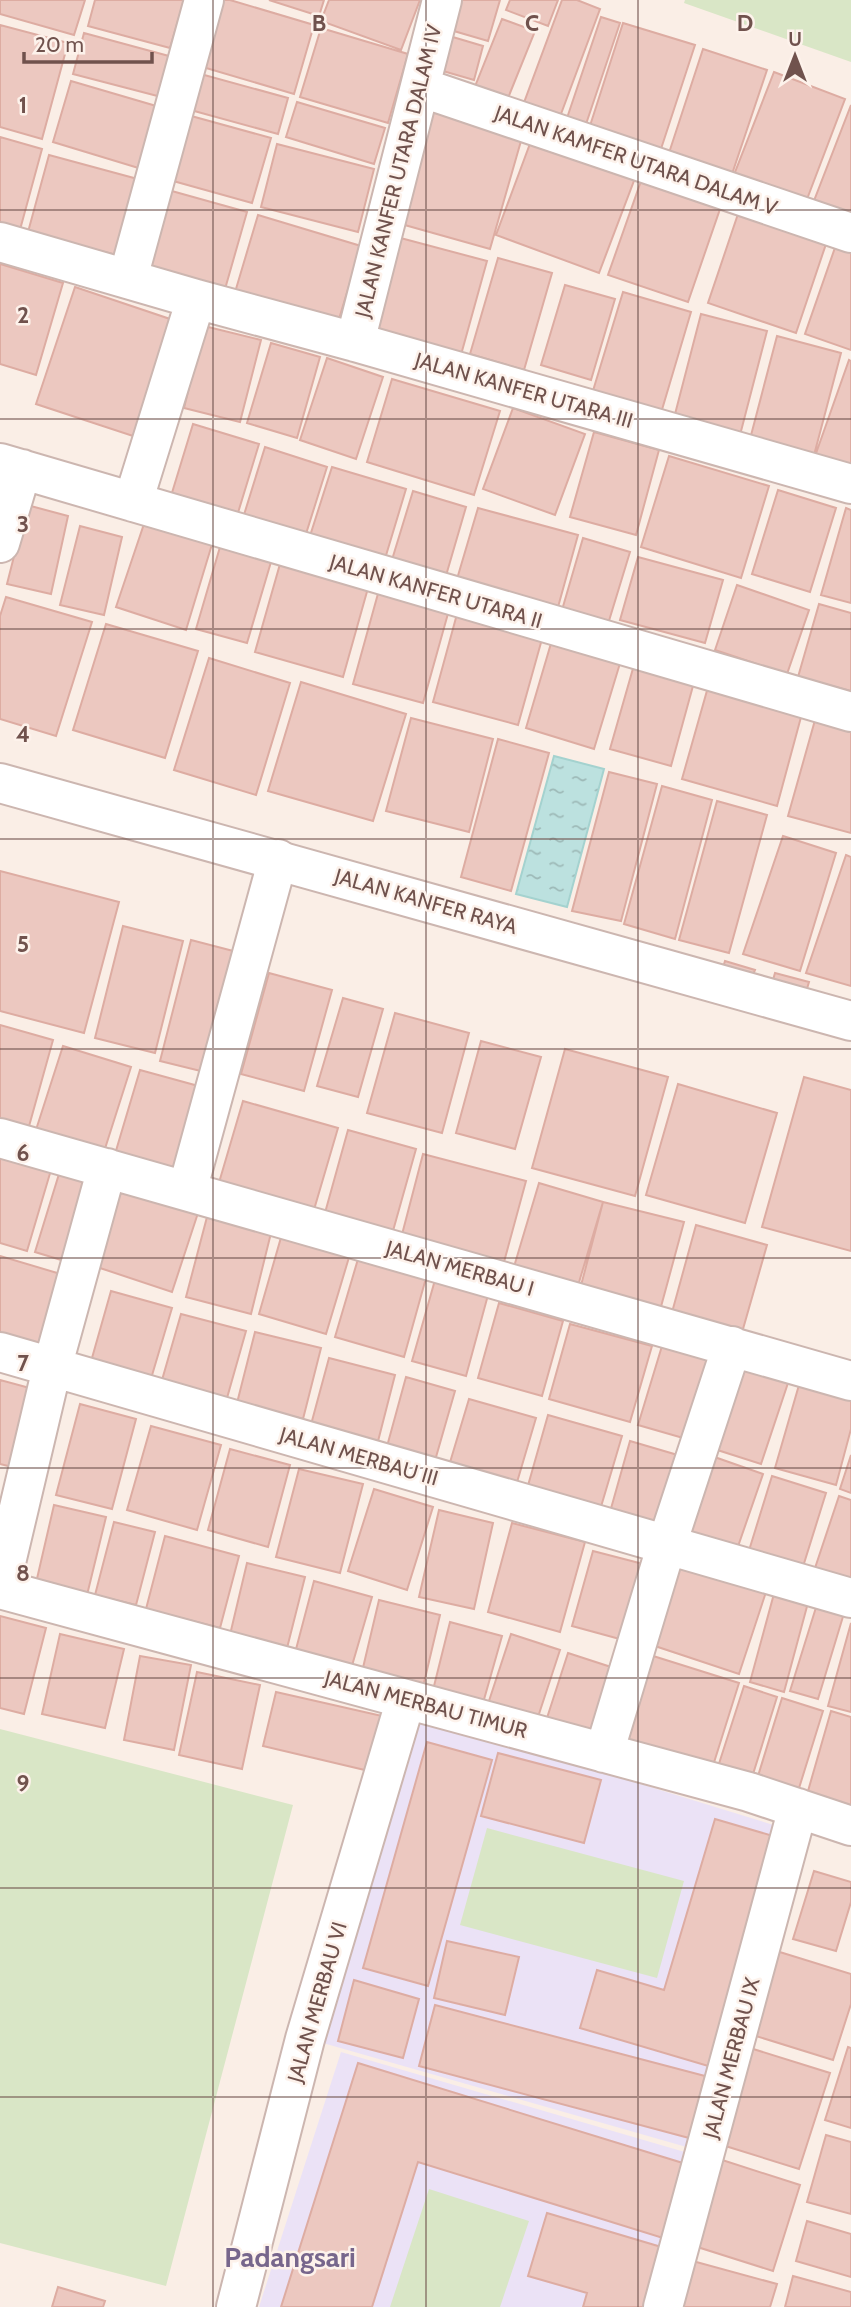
<svg xmlns="http://www.w3.org/2000/svg" width="851" height="2307" font-family="Cabin,sans-serif">
  <defs>
    <pattern id="water-ripples" width="26" height="14" patternUnits="userSpaceOnUse" patternTransform="scale(1.75)"><rect width="26" height="14" fill="#bce1df"/><path d="M2 4q2-2 4 0t4 0M15 11q2-2 4 0t4 0" fill="none" stroke="#9db9b7"/></pattern>
  </defs>
  <rect width="100%" height="100%" fill="#faeee6"/>
  <!-- education -->
  <path fill="#ebe2f6" d="M413 1714 790 1830 704 2152 316 2041Z
    M341 2052 702 2157 656 2307H259Z"/>
  <!-- grass -->
  <path fill="#d9e6c6" d="M685 0H851V62L684 3Z
    M0 1729 293 1805 166 2286 0 2243Z
    M487 1828 684 1881 657 1978 460 1925Z
    M429 2189 529 2221 500 2307H390Z"/>
  <!-- water -->
  <path fill="url(#water-ripples)" stroke="#a4d2cf" stroke-width="2" d="M554 756 604 769 567 907 516 894Z"/>
  <!-- building -->
  <path fill="#ecc8c0" stroke="#ddaca2" stroke-width="2" d="M0 0H85L74 35 0 14Z
    M95 0H184L170 48 88 26Z
    M215 0H230L314 25 294 94 196 65Z
    M269 0H324L319 16Z
    M329 0H420L401 50 321 21Z
    M456 0H500L488 41 447 29Z
    M510 0H558L548 26 506 10Z
    M562 0H577L600 9 558 122 522 108Z
    M601 17 620 23 584 130 565 124Z
    M502 19 535 31 506 103 474 89Z
    M623 23 695 45 659 155 588 132Z
    M0 25 68 43 42 139 0 127Z
    M321 28 408 54 388 123 300 97Z
    M84 33 180 59 169 99 73 74Z
    M446 35 483 46 474 80 436 69Z
    M703 49 767 70 730 180 667 159Z
    M774 72 845 99 804 207 732 180Z
    M197 73 288 98 278 134 187 109Z
    M71 81 163 108 145 170 53 142Z
    M297 102 385 128 374 164 286 137Z
    M851 105V221L812 206Z
    M425 107 523 134 490 249 394 222Z
    M184 114 271 138 252 203 166 179Z
    M0 137 42 149 18 237 0 232Z
    M531 141 635 178 599 273 496 235Z
    M277 144 374 169 358 232 261 207Z
    M49 155 145 181 124 257 28 232Z
    M641 181 720 209 688 302 608 275Z
    M161 188 247 212 223 296 138 273Z
    M739 211 827 241 796 333 708 303Z
    M258 215 361 246 336 329 233 299Z
    M393 236 487 261 459 362 365 338Z
    M838 239 851 244V350L805 334Z
    M498 258 552 273 524 370 470 354Z
    M0 264 63 283 36 375 0 364Z
    M565 285 615 299 591 380 541 365Z
    M75 287 173 320 133 436 36 404Z
    M623 292 691 312 661 413 592 394Z
    M701 314 767 331 740 435 674 418Z
    M204 326 261 340 240 422 184 408Z
    M777 336 841 353 813 459 749 443Z
    M271 343 320 357 297 438 247 423Z
    M327 358 383 377 356 459 300 440Z
    M849 360 851 361V471L814 459Z
    M392 379 500 411 474 495 367 462Z
    M513 408 585 434 555 515 483 489Z
    M193 424 259 444 237 516 171 496Z
    M594 432 659 450 636 535 570 517Z
    M265 447 327 467 305 537 243 518Z
    M669 456 769 486 741 578 641 547Z
    M332 467 406 489 384 562 309 539Z
    M778 490 836 508 810 592 752 574Z
    M413 491 466 507 445 579 391 563Z
    M27 505 68 516 51 594 7 584Z
    M478 508 578 535 558 607 457 579Z
    M846 508 851 510V603L821 595Z
    M144 524 213 541 186 630 116 607Z
    M80 526 122 537 104 615 60 605Z
    M583 538 630 552 608 624 562 610Z
    M220 547 271 562 247 643 196 629Z
    M638 557 723 580 705 643 620 620Z
    M280 564 368 588 343 677 255 652Z
    M737 585 809 610 787 674 715 650Z
    M379 590 449 610 423 703 353 684Z
    M6 597 92 622 56 736 0 719V616Z
    M819 604 851 613V691L798 677Z
    M457 614 542 639 518 725 433 702Z
    M106 624 198 651 165 758 73 730Z
    M552 640 621 660 594 749 526 728Z
    M209 658 290 683 256 795 174 770Z
    M636 658 696 675 671 766 610 749Z
    M710 680 804 706 777 806 682 779Z
    M301 682 406 714 373 821 268 791Z
    M817 713 851 722V833L788 816Z
    M411 718 493 739 469 832 386 811Z
    M498 739 549 753 511 891 461 877Z
    M609 772 657 784 621 921 572 911Z
    M662 786 712 800 675 939 624 924Z
    M717 801 767 815 729 953 679 940Z
    M783 836 836 853 800 971 743 954Z
    M846 855 851 857V986L806 973Z
    M0 871 119 902 84 1033 0 1011Z
    M123 926 183 941 155 1053 95 1038Z
    M191 940 241 953 217 1075 160 1061Z
    M725 961 755 970 749 984 720 977Z
    M269 973 332 990 304 1091 241 1074Z
    M775 973 809 982 803 1002 769 994Z
    M343 998 383 1009 358 1097 317 1086Z
    M395 1013 469 1033 442 1133 367 1113Z
    M0 1025 53 1040 26 1137 0 1130Z
    M481 1041 541 1057 515 1149 456 1133Z
    M63 1046 131 1067 102 1158 34 1136Z
    M565 1049 668 1077 635 1196 532 1168Z
    M140 1070 202 1087 177 1172 115 1154Z
    M804 1077 851 1090V1251L762 1227Z
    M678 1084 777 1113 745 1223 646 1195Z
    M243 1101 338 1128 313 1213 218 1186Z
    M348 1130 416 1149 391 1238 323 1220Z
    M423 1154 526 1181 501 1273 399 1246Z
    M0 1155 51 1170 27 1251 0 1243Z
    M59 1174 95 1184 71 1263 35 1252Z
    M539 1183 603 1202 577 1289 513 1270Z
    M121 1187 198 1213 172 1292 94 1266Z
    M603 1202 684 1222 659 1314 579 1293Z
    M207 1217 271 1233 251 1314 186 1297Z
    M696 1225 767 1245 741 1336 671 1316Z
    M282 1234 350 1254 326 1334 259 1314Z
    M0 1256 64 1275 41 1355 0 1343Z
    M358 1259 426 1278 404 1357 335 1337Z
    M435 1280 488 1295 466 1376 412 1361Z
    M111 1291 172 1308 150 1382 90 1365Z
    M499 1303 563 1321 542 1396 478 1378Z
    M181 1314 246 1331 225 1405 160 1387Z
    M570 1324 652 1346 630 1422 549 1399Z
    M255 1332 321 1348 303 1419 237 1403Z
    M662 1346 720 1363 697 1442 638 1425Z
    M329 1358 395 1375 376 1449 309 1432Z
    M735 1363 789 1380 761 1464 708 1447Z
    M406 1377 455 1391 434 1464 386 1450Z
    M0 1380 37 1390 16 1468 0 1464Z
    M799 1385 851 1399V1429L836 1485 775 1468Z
    M469 1399 536 1418 515 1489 448 1469Z
    M80 1404 136 1419 112 1509 56 1495Z
    M548 1415 622 1436 600 1510 527 1489Z
    M151 1426 221 1445 197 1530 127 1510Z
    M630 1441 681 1456 660 1527 610 1512Z
    M230 1449 290 1465 268 1547 208 1530Z
    M706 1454 763 1474 734 1558 676 1538Z
    M851 1455V1493L840 1489Z
    M299 1469 363 1484 340 1573 276 1557Z
    M772 1476 826 1493 801 1573 747 1557Z
    M374 1489 433 1507 407 1590 348 1571Z
    M839 1496 851 1500V1590L812 1577Z
    M54 1505 106 1517 87 1595 36 1583Z
    M439 1510 493 1523 474 1609 419 1597Z
    M114 1522 155 1532 136 1605 95 1595Z
    M512 1523 585 1542 560 1632 488 1612Z
    M165 1536 239 1556 220 1628 146 1609Z
    M593 1551 647 1565 627 1641 572 1626Z
    M682 1561 767 1589 739 1674 655 1646Z
    M247 1563 305 1577 286 1652 229 1639Z
    M314 1581 372 1597 351 1669 295 1653Z
    M775 1590 809 1599 784 1692 750 1682Z
    M379 1600 440 1615 423 1687 362 1672Z
    M818 1601 845 1610 818 1699 790 1691Z
    M0 1616 46 1628 24 1714 0 1708Z
    M450 1622 502 1636 483 1703 433 1690Z
    M851 1623V1712L828 1706Z
    M60 1634 124 1649 105 1728 42 1714Z
    M511 1634 560 1650 536 1723 487 1707Z
    M568 1653 614 1668 592 1736 546 1721Z
    M650 1655 739 1683 711 1772 622 1744Z
    M140 1656 191 1665 174 1750 124 1740Z
    M197 1672 260 1685 242 1769 179 1755Z
    M744 1686 777 1697 749 1787 715 1776Z
    M276 1692 382 1716 369 1771 263 1746Z
    M782 1698 823 1711 795 1801 754 1789Z
    M831 1711 851 1717V1819L804 1805Z
    M427 1742 492 1760 428 1986 363 1968Z
    M498 1753 601 1780 584 1843 481 1816Z
    M715 1819 783 1839 715 2068 580 2028 597 1970 664 1990Z
    M814 1871 851 1882V1902L836 1951 793 1939Z
    M447 1941 519 1957 505 2015 434 1998Z
    M770 1949 851 1974V2004L833 2060 743 2032Z
    M354 1980 419 1999 403 2058 338 2041Z
    M435 2005 705 2076 689 2138 419 2066Z
    M848 2047 851 2048V2128L825 2120Z
    M750 2048 830 2073 799 2169 719 2144Z
    M358 2063 686 2164 663 2238 418 2162 372 2307H281Z
    M826 2135 851 2142V2214L807 2202Z
    M716 2158 800 2185 773 2271 688 2244Z
    M547 2213 668 2249 649 2307H583L587 2293 528 2276Z
    M807 2221 851 2234V2277L796 2261Z
    M689 2260 777 2284 770 2307H677Z
    M793 2276 851 2292V2307H785Z
    M58 2287 105 2301 103 2307H52Z"/>
  <g fill="none" stroke-linecap="round" stroke-linejoin="round">
    <defs>
      <path id="minor" d="M420 87 851 233
        M0 242 196 299 355 342 851 484
        M128 278 204 0
        M355 342 442 0
        M0 463 851 712
        M133 502 196 299
        M0 543 22 469
        M0 1138 851 1381
        M187 1191 278 859
        M0 1352 851 1598
        M0 1588 52 1368 107 1168
        M0 1589 749 1792 851 1826
        M604 1753 667 1544 732 1346
        M236 2307 305 2039 406 1699
        M663 2307 798 1808"/>
      <path id="tertiary" d="M0 783 851 1021"/>
    </defs>
    <!-- minor casing -->
    <use href="#minor" stroke="#ccb6b0" stroke-width="42"/>
    <!-- tertiary casing -->
    <use href="#tertiary" stroke="#ccb6b0" stroke-width="42"/>
    <!-- minor -->
    <use href="#minor" stroke="#fff" stroke-width="38"/>
    <!-- tertiary -->
    <use href="#tertiary" stroke="#fff" stroke-width="38"/>
  </g>
  <!-- grid -->
  <path fill="none" stroke="#70524d" stroke-width="2" stroke-opacity="0.55" d="M213 0V2307M426 0V2307M638 0V2307M0 210H851M0 419H851M0 629H851M0 839H851M0 1049H851M0 1258H851M0 1468H851M0 1678H851M0 1888H851M0 2097H851"/>
  <g text-anchor="middle" dominant-baseline="central" stroke-width="5" stroke-linejoin="round" paint-order="stroke">
    <!-- street labels -->
    <g font-size="21" fill="#70524d" stroke="#fdf2eb">
      <text transform="translate(636 160) rotate(19)">JALAN KAMFER UTARA DALAM V</text>
      <text transform="translate(398 171) rotate(-76)">JALAN KANFER UTARA DALAM IV</text>
      <text transform="translate(524 390) rotate(16)">JALAN KANFER UTARA III</text>
      <text transform="translate(436 591) rotate(16)">JALAN KANFER UTARA II</text>
      <text transform="translate(426 901) rotate(16)">JALAN KANFER RAYA</text>
      <text transform="translate(460 1268) rotate(16)">JALAN MERBAU I</text>
      <text transform="translate(359 1456) rotate(16)">JALAN MERBAU III</text>
      <text transform="translate(426 1704) rotate(15)">JALAN MERBAU TIMUR</text>
      <text transform="translate(317 2002) rotate(-74)">JALAN MERBAU VI</text>
      <text transform="translate(731 2058) rotate(-75)">JALAN MERBAU IX</text>
    </g>
    <!-- district labels -->
    <g font-size="28" font-weight="bold" fill="#77668c" stroke="#fdf2eb">
      <text x="290" y="2257">Padangsari</text>
    </g>
  </g>
  <g font-size="23" text-anchor="middle" font-weight="bold" fill="#70524d" stroke="#fdf2eb" stroke-width="5" stroke-linejoin="round" paint-order="stroke">
    <text x="319" y="31">B</text>
    <text x="532" y="31">C</text>
    <text x="745" y="31">D</text>
    <text x="23" y="113">1</text>
    <text x="23" y="323">2</text>
    <text x="23" y="532">3</text>
    <text x="23" y="742">4</text>
    <text x="23" y="952">5</text>
    <text x="23" y="1161">6</text>
    <text x="23" y="1371">7</text>
    <text x="23" y="1581">8</text>
    <text x="23" y="1791">9</text>
  </g>
  <!-- north arrow -->
  <g transform="translate(795 56)" stroke="#fdf2eb" stroke-width="5" paint-order="stroke">
  <path d="M0-5L12 26L0 18L-12 26Z" fill="#70524d"/>
  <text y="-10" font-size="19" font-weight="bold" text-anchor="middle" fill="#70524d">U</text>
  </g>
  <!-- scale -->
  <path d="M24 52v10h128v-10" fill="none" stroke="#70524d" stroke-width="3.5"/>
  <text x="35" y="52" font-size="21" fill="#70524d" stroke="#fdf2eb" stroke-width="5" paint-order="stroke">20 m</text>
</svg>
